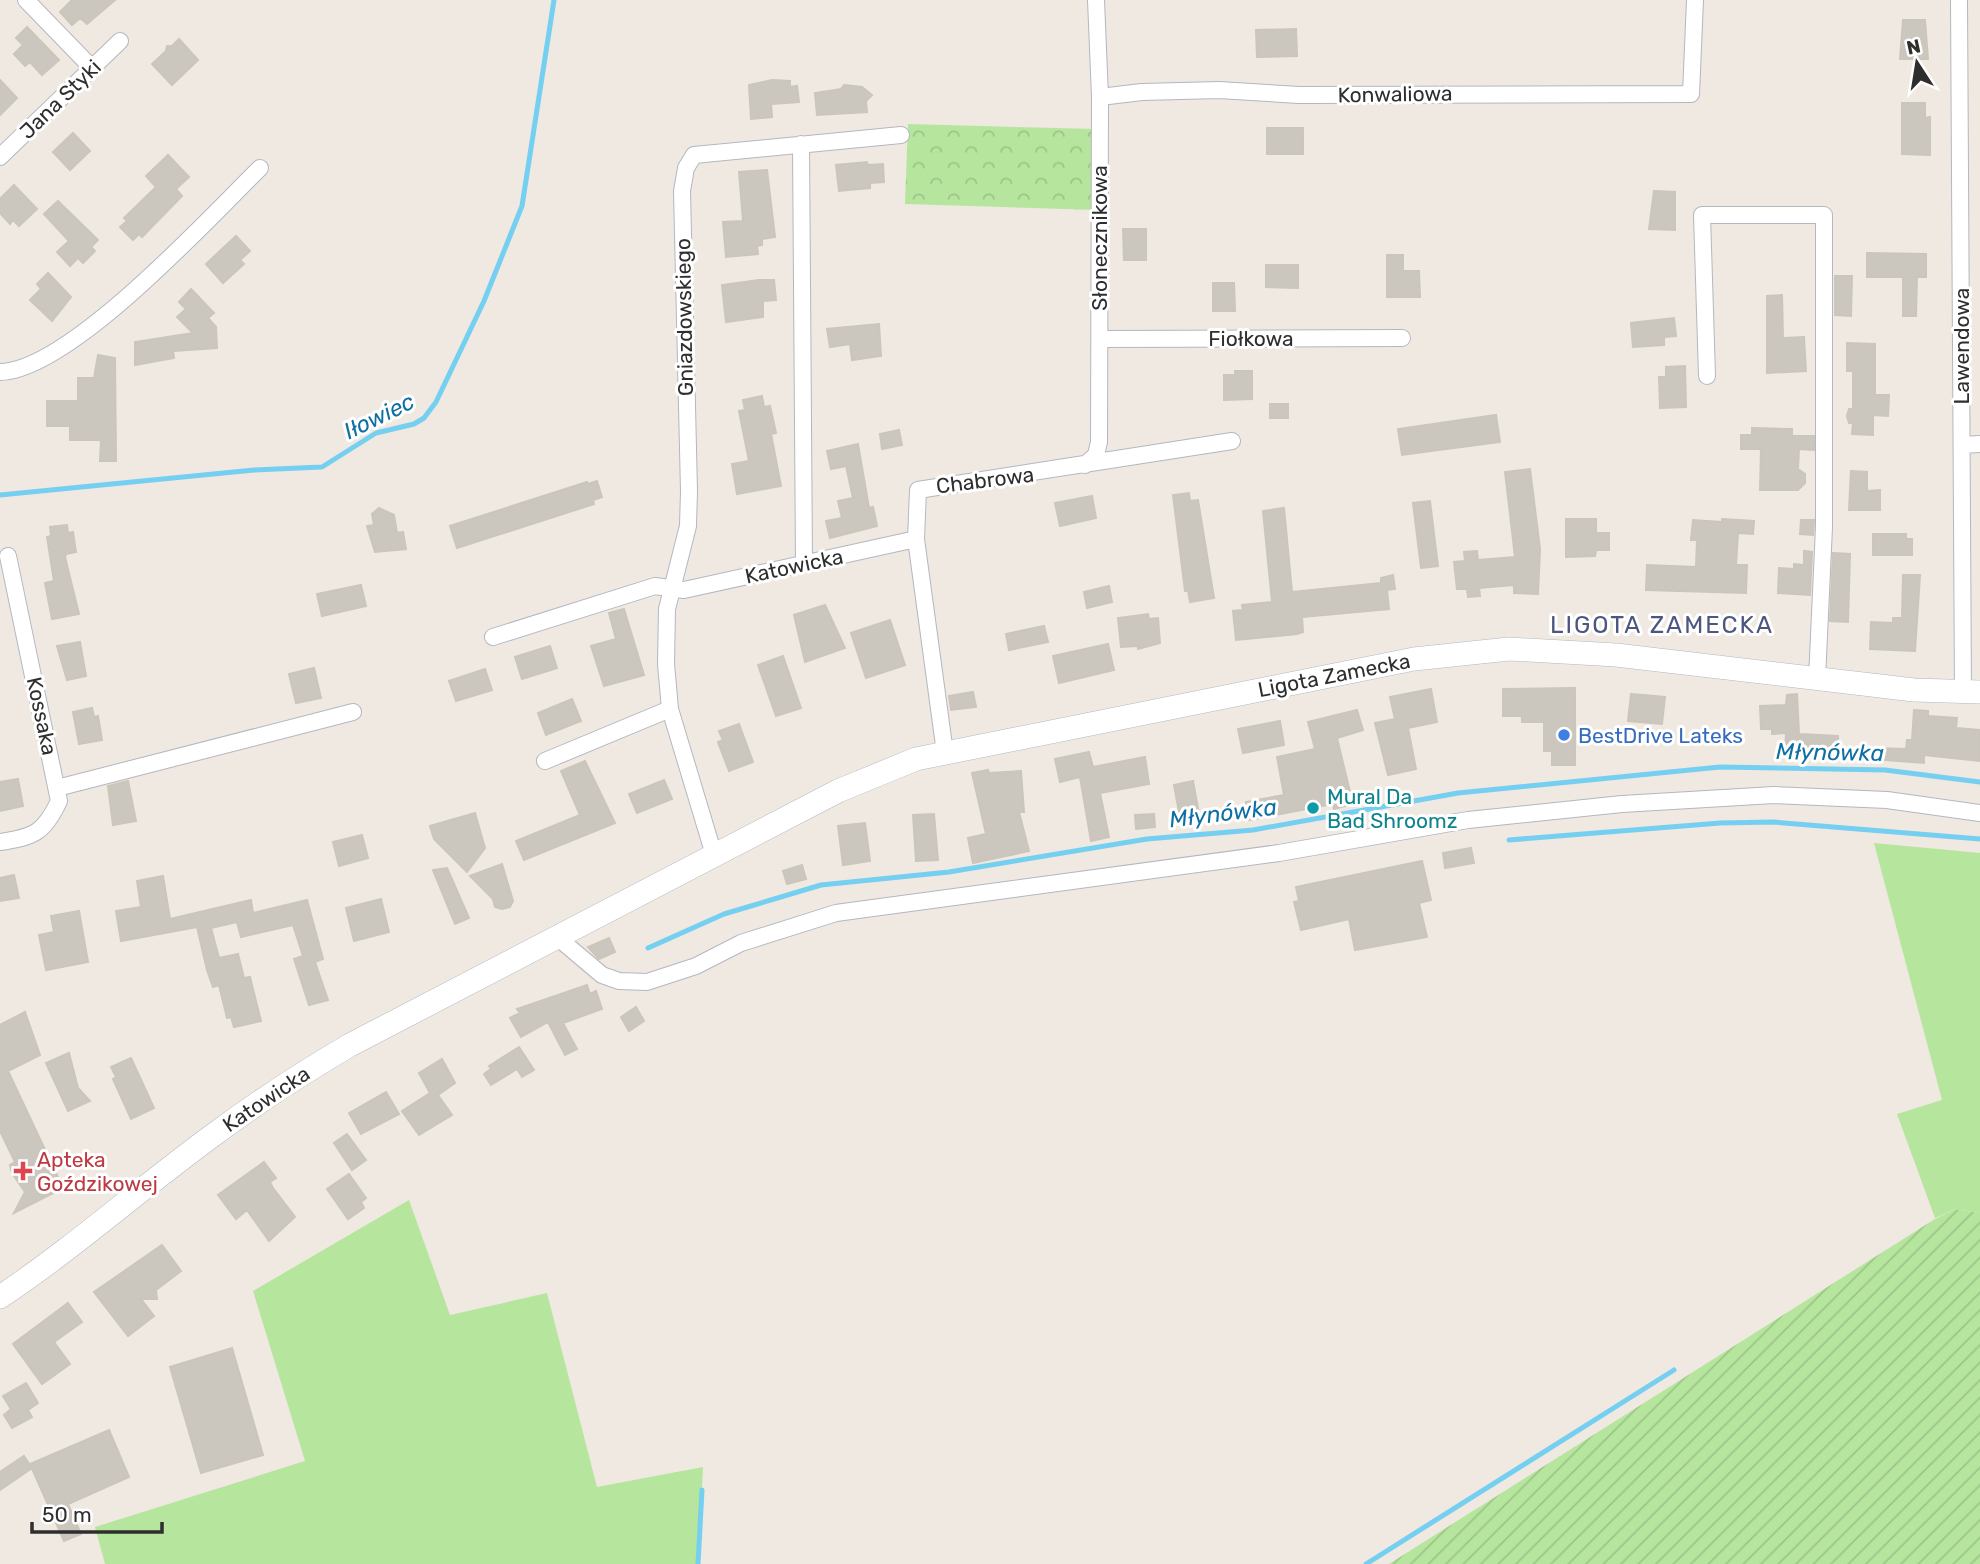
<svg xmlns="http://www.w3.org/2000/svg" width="1980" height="1564" font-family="Rubik,sans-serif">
  <defs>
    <pattern id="forest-crowns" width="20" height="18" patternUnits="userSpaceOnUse" patternTransform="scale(1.75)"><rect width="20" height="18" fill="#b6e59e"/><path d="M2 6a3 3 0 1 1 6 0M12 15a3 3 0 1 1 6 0" fill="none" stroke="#9dc588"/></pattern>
    <pattern id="garden-furrows" width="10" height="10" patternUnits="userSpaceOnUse" patternTransform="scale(1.75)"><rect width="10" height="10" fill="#b6e59e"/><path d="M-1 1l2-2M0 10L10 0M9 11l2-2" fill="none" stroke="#9dc588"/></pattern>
  </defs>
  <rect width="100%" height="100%" fill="#efe9e1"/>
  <!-- grass -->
  <path fill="#b6e59e" d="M1874 843 1980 853V1213L1955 1209 1935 1218 1897 1114 1942 1100Z
    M409 1200 450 1315 547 1293 597 1487 703 1467 698 1564H105L95 1527 305 1461 253 1291Z"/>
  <!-- forest -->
  <path fill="url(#forest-crowns)" d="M908 124 1095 129 1096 210 905 204Z"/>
  <!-- garden -->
  <path fill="url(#garden-furrows)" d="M1955 1209 1980 1213V1564H1389L1935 1219Z"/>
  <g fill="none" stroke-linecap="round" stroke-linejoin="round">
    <!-- stream -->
    <path stroke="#75cff0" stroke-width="5" d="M0 495 254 470 322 467 376 433 414 424 424 418 436 402 484 301 522 206 554 0
      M1509 840 1720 823 1773 822 1980 839
      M648 948 724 914 821 885 949 872 1147 839 1253 830 1458 793 1720 767 1885 770 1980 782
      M698 1564 702 1490
      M1366 1564 1674 1370"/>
  </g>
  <!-- building -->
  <path fill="#cbc7bf" stroke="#cbc5ba" stroke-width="2" d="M72 0H115L87 24 80 18 72 25 60 12Z
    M1903 20H1925L1928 59H1900Z
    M27 27 59 60 42 75 30 62 25 66 14 54 23 45 16 38Z
    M1296 29 1297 56 1257 57 1256 30Z
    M179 39 198 60 172 85 152 64 166 51 167 46H172Z
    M0 80 17 98 0 115Z
    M772 80 790 81V87L797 86 799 102 771 104 772 117 751 119 749 85Z
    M844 85 862 87 872 95 866 101 867 112 817 115 815 93 841 89Z
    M1902 103H1925V118L1930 117V155L1902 154Z
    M1267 128H1303V154H1267Z
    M73 133 90 151 70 170 53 152Z
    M168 155 189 177 176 189 182 196 142 237 139 234 133 240 120 227 127 221 124 218 156 187 146 176Z
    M867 162 868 165 883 164 884 182 870 183V188L839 191 836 165Z
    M767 170 775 237 762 239V245L757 246 758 254 726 257 723 222 743 221 739 172Z
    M14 185 37 209 19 226 13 220 10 224 0 213V199Z
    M1654 191 1675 192V230L1649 229Z
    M58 201 98 240 91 247 95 251 83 263 78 258 70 266 57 252 69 241 44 214Z
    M1123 229H1146V260H1124Z
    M236 236 250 251 240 260 244 264 223 283 206 264Z
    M1867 253 1926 254V277H1917L1916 316H1903V277H1867Z
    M1387 255H1403V271H1419L1420 297H1387Z
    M1266 265H1298V288L1266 287Z
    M48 273 71 297 52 321 30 300 41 289 37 284Z
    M1835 276H1852L1851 316 1835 315Z
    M759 280H774L776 300 763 301V317L726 322 722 285Z
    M1213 283H1234L1235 311H1213Z
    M191 289 214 313 208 318 216 327 217 348 173 351 174 358 135 365V342L193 333 177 317 186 309 179 302Z
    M1782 295 1783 338 1804 337 1806 371 1767 373V296Z
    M1674 318 1676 336 1664 337V345L1633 347 1631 323Z
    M879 324 881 356 852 360 850 344 830 347 827 329Z
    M1847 343 1875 344V395H1889L1888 416 1873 415V435L1852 434 1853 423H1849L1847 416 1849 409H1853V371H1847Z
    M98 355 115 358 116 461H100L101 440H70V426H47V401H78V378H94Z
    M1685 366 1686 407 1660 408 1659 377H1666V367Z
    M1235 371H1252V399L1224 400V375H1235Z
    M762 396 764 407 770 406 776 433 771 434 781 486 737 494 732 464 749 461 739 411 745 410 743 400Z
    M1270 404H1288V418H1270Z
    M1496 415 1500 442 1402 455 1398 429Z
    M1752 428 1792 429V436H1814V450L1799 449 1798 469 1805 474V483L1798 490H1760L1761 449H1741V435H1752Z
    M899 430 902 445 882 449 880 434Z
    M858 444 869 508 873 507 877 526 830 538 826 521 842 518 838 501 853 498 846 466 831 469 827 451Z
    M1530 469 1540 549 1538 594 1514 593V585L1479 588 1480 596 1468 597 1467 589H1457L1454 562 1465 561 1464 552 1477 551 1478 560 1515 557 1505 472Z
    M1851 471 1867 472V491L1880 490V510H1849Z
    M597 481 602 497 593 500 594 504 457 548 450 526 587 482 588 484Z
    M1189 493 1190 501 1198 500 1214 598 1190 602 1188 590 1185 591 1173 495Z
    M1092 496 1096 518 1060 526 1055 503Z
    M1430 501 1438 566 1421 568 1413 503Z
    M379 508 394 515 397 533 403 532 406 549 375 552 367 526 374 525 372 514Z
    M1284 508 1292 592 1381 583V578L1393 575 1395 589 1387 590 1389 609 1302 617 1303 632 1297 634 1236 640 1233 611 1243 610 1242 605 1272 602 1263 511Z
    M1566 519H1596V533H1609V550H1596L1595 556 1566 557Z
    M1722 519 1754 521 1753 534 1738 533 1736 565H1747L1746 593 1646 590 1647 565 1696 567 1697 540H1691L1693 520 1722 522Z
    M1801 520H1814L1813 535 1800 534Z
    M67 525 68 533 73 532 76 552 66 554 65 557 79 614 52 619 45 583 54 581 47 537 51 536 50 527Z
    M1873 534H1906V539H1912V555H1873Z
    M1804 551 1812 552 1810 595 1778 593 1779 568 1794 569V564L1804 565Z
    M1833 553 1850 554 1848 622 1830 621Z
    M1903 575H1920L1915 651 1870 649 1871 622 1893 623V618H1902Z
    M361 585 366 606 322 616 317 594Z
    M1109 586 1112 602 1087 608 1084 592Z
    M825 605 845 648 805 662 794 615Z
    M624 609 644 675 604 686 591 646 616 639 609 613Z
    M1148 614 1149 619 1158 618 1160 643 1138 649V646L1121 647 1118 618Z
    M890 620 905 665 866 678 851 633Z
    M1044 626 1048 642 1009 650 1006 634Z
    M80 642 86 676 67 680 57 646Z
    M1108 644 1114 670 1059 683 1053 656Z
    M550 646 557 668 522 679 515 657Z
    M783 656 801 708 776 716 758 665Z
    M314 668 321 698 296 703 289 674Z
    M485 669 492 690 456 701 449 681Z
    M1575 688V765H1552V751H1544V722H1522V716H1503V689Z
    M1431 689 1437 722 1408 728 1416 769 1388 775 1375 723 1395 719 1390 697Z
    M973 692 976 707 951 710 949 696Z
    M1631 694 1665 697 1662 724 1628 721Z
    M1797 694 1799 734 1838 736V756L1785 757 1786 733 1772 734V729H1761L1760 706 1786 705 1787 695Z
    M572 699 581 721 546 735 538 713Z
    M92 708 94 717 98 716 102 740 79 744 73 712Z
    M1357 710 1363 730 1337 738 1353 804 1334 809 1333 804 1249 820 1246 802 1284 795 1277 757 1315 749 1308 722Z
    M1914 710 1928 711V716L1957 718 1956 728 1980 730V761L1924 755V763L1874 759 1875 748 1906 749 1907 740H1912Z
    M1280 721 1284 745 1243 753 1238 729Z
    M739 724 753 762 729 771 718 742 723 740 719 731Z
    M1089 752 1093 767 1145 757 1149 784 1100 793 1109 837 1091 841 1080 777 1060 782 1055 759Z
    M585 761 615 823 524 860 516 841 580 815 561 771Z
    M988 770 989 773 1021 771 1024 812H1019L1029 851 973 863 968 838 986 834 972 773Z
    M18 779 23 806 0 811V782Z
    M664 780 672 799 637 813 629 794Z
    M128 781 136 821 113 825 108 786Z
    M1193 781 1199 814 1180 818 1174 785Z
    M475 813 485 848 467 872 434 839 430 826Z
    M934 814 938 860 916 861 913 815Z
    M1154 814 1155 827 1136 829 1135 815Z
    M865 823 870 861 843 865 838 826Z
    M362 835 368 858 339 866 333 842Z
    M1471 848 1474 863 1445 868 1443 853Z
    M1422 861 1431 900 1419 903 1427 937 1355 950 1349 919 1301 930 1294 902 1299 901 1296 887Z
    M502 864 513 901 510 907 502 909 495 907 493 899 470 876Z
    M802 865 806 879 787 884 783 871Z
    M447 868 469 918 455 924 433 870Z
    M14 875 19 898 0 901V878Z
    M163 876 170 919 251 900 253 913 307 900 323 959 315 962 328 1000 309 1005 294 959 303 956 293 925 241 937 237 922 211 928 219 958 238 954 244 978 250 977 261 1021 234 1027 231 1017 227 1018 219 985 213 987 207 970 197 927 121 941 116 911 141 907 137 881Z
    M381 899 389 932 354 941 346 908Z
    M79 911 88 962 46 970 39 935 54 932 51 916Z
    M609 938 615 952 599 959 588 947Z
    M587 985 590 994 596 991 602 1009 563 1023 577 1049 565 1055 548 1022 521 1037 510 1018 520 1013 517 1009Z
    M636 1007 644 1021 629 1031 621 1017Z
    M25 1012 40 1055 8 1071 63 1188 14 1213 25 1192 12 1173 10 1165 15 1162 0 1131V1025Z
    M519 1047 534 1070 522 1077 517 1069 491 1085 484 1074 491 1069 489 1066Z
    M69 1053 78 1088 90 1101 68 1111 46 1063Z
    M131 1058 154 1108 131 1119 113 1079 116 1077 111 1067Z
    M442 1059 455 1083 438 1095 452 1115 419 1135 402 1111 430 1093 419 1073Z
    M386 1092 399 1114 361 1134 349 1113Z
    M347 1134 366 1160 352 1170 334 1143Z
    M264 1162 276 1178 270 1182 273 1188 295 1217 269 1241 247 1210 236 1219 218 1195Z
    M349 1174 366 1198 361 1202 364 1208 348 1219 327 1189Z
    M162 1245 181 1271 156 1290 157 1299H141L154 1316 128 1336 94 1292Z
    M68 1303 82 1322 54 1342 70 1364 42 1384 13 1344Z
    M232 1348 263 1455 201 1473 170 1367Z
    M26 1383 38 1403 28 1410 32 1417 12 1428 4 1415 11 1409 3 1396Z
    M109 1430 129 1477 68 1504 81 1534 64 1541 30 1464Z
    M24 1456 32 1468 0 1490V1472Z"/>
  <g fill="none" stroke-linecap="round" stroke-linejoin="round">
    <defs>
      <path id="street" d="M26 0 92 68
        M1959 0 1963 693
        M1100 97 1142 92 1219 90 1299 95 1691 94 1695 0
        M801 144 804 563
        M0 157 120 41
        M1100 339 1402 338
        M0 372C69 371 208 219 260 168
        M1707 376 1702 215H1824V527L1817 679
        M1962 445 1980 444
        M1085 465 1096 455 1099 442 1100 97 1096 0
        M493 637 655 586 684 590 916 539
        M945 753 916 539 918 490 1232 441
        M545 761 670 709
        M57 788 353 712
        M0 842C34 837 44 833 59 801L8 556
        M714 855 670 709 666 664 667 609 688 526 689 491 682 191 686 168 694 155 901 135
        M557 937 602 975 619 981 647 982 696 966 741 943 836 913 1279 853 1468 820 1622 804 1774 795 1887 800 1980 813"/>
      <path id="secondary" d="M0 1297C75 1247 143 1186 216 1133 259 1101 304 1072 350 1045L838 791 916 759 1414 659 1509 649 1616 655 1914 690 1980 692"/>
    </defs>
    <!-- street casing -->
    <use href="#street" stroke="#b4b7c1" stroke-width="18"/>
    <!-- secondary casing -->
    <use href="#secondary" stroke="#b4b7c1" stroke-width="24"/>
    <!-- street -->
    <use href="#street" stroke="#fff" stroke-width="16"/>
    <!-- secondary -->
    <use href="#secondary" stroke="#fff" stroke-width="23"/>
  </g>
  <!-- markers -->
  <circle fill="#3f7fe0" stroke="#fff" stroke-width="2.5" cx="1564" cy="735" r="7"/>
  <circle fill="#0f9aa8" stroke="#fff" stroke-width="2.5" cx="1313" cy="808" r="7"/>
  <path fill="#e0444e" stroke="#fff" stroke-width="2.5" d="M19.5 1160.5h7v7h7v7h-7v7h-7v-7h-7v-7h7z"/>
  <g text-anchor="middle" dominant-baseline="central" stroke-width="6" stroke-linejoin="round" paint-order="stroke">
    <!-- street labels -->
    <g font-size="21" fill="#2e2e2e" stroke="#fff">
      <text transform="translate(1395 94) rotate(-1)">Konwaliowa</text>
      <text transform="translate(60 99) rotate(-44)">Jana Styki</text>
      <text transform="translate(1099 238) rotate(-90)">Słonecznikowa</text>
      <text transform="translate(684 317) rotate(-91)">Gniazdowskiego</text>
      <text x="1251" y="338">Fiołkowa</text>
      <text transform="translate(1961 346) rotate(-90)">Lawendowa</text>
      <text transform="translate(985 480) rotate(-7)">Chabrowa</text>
      <text transform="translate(794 566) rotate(-12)">Katowicka</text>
      <text transform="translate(1334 675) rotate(-11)">Ligota Zamecka</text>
      <text transform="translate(42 716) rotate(78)">Kossaka</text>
      <text transform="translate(266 1099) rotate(-34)">Katowicka</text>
    </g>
    <!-- shop labels -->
    <g font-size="21" fill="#366cbe" stroke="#fff" text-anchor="start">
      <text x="1578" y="735">BestDrive Lateks</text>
    </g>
    <!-- culture labels -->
    <g font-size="21" fill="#0d838f" stroke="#fff" text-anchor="start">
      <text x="1327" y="796">Mural Da<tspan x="1327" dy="24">Bad Shroomz</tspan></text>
    </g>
    <!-- health labels -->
    <g font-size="21" fill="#be3a42" stroke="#fff" text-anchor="start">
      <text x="37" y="1159">Apteka<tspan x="37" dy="24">Goździkowej</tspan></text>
    </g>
    <!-- water labels -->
    <g font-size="23" font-style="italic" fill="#0d6fa3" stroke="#fff">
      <text transform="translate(379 416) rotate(-26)">Iłowiec</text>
      <text transform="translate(1830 752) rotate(1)">Młynówka</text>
      <text transform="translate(1223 813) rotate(-7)">Młynówka</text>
    </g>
    <!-- quarter labels -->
    <g font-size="24" letter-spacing="2" fill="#4d5680" stroke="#fff">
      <text x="1662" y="625">LIGOTA ZAMECKA</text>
    </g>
  </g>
  <!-- north arrow -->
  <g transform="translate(1917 63) rotate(348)" stroke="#ffffff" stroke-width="5" paint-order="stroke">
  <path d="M0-5L12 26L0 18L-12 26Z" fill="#2e2e2e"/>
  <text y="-10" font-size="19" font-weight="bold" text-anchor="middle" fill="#2e2e2e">N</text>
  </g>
  <!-- scale -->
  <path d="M32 1522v10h130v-10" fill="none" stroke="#2e2e2e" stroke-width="3.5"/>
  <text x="42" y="1522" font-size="21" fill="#2e2e2e" stroke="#ffffff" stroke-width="5" paint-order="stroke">50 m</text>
</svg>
